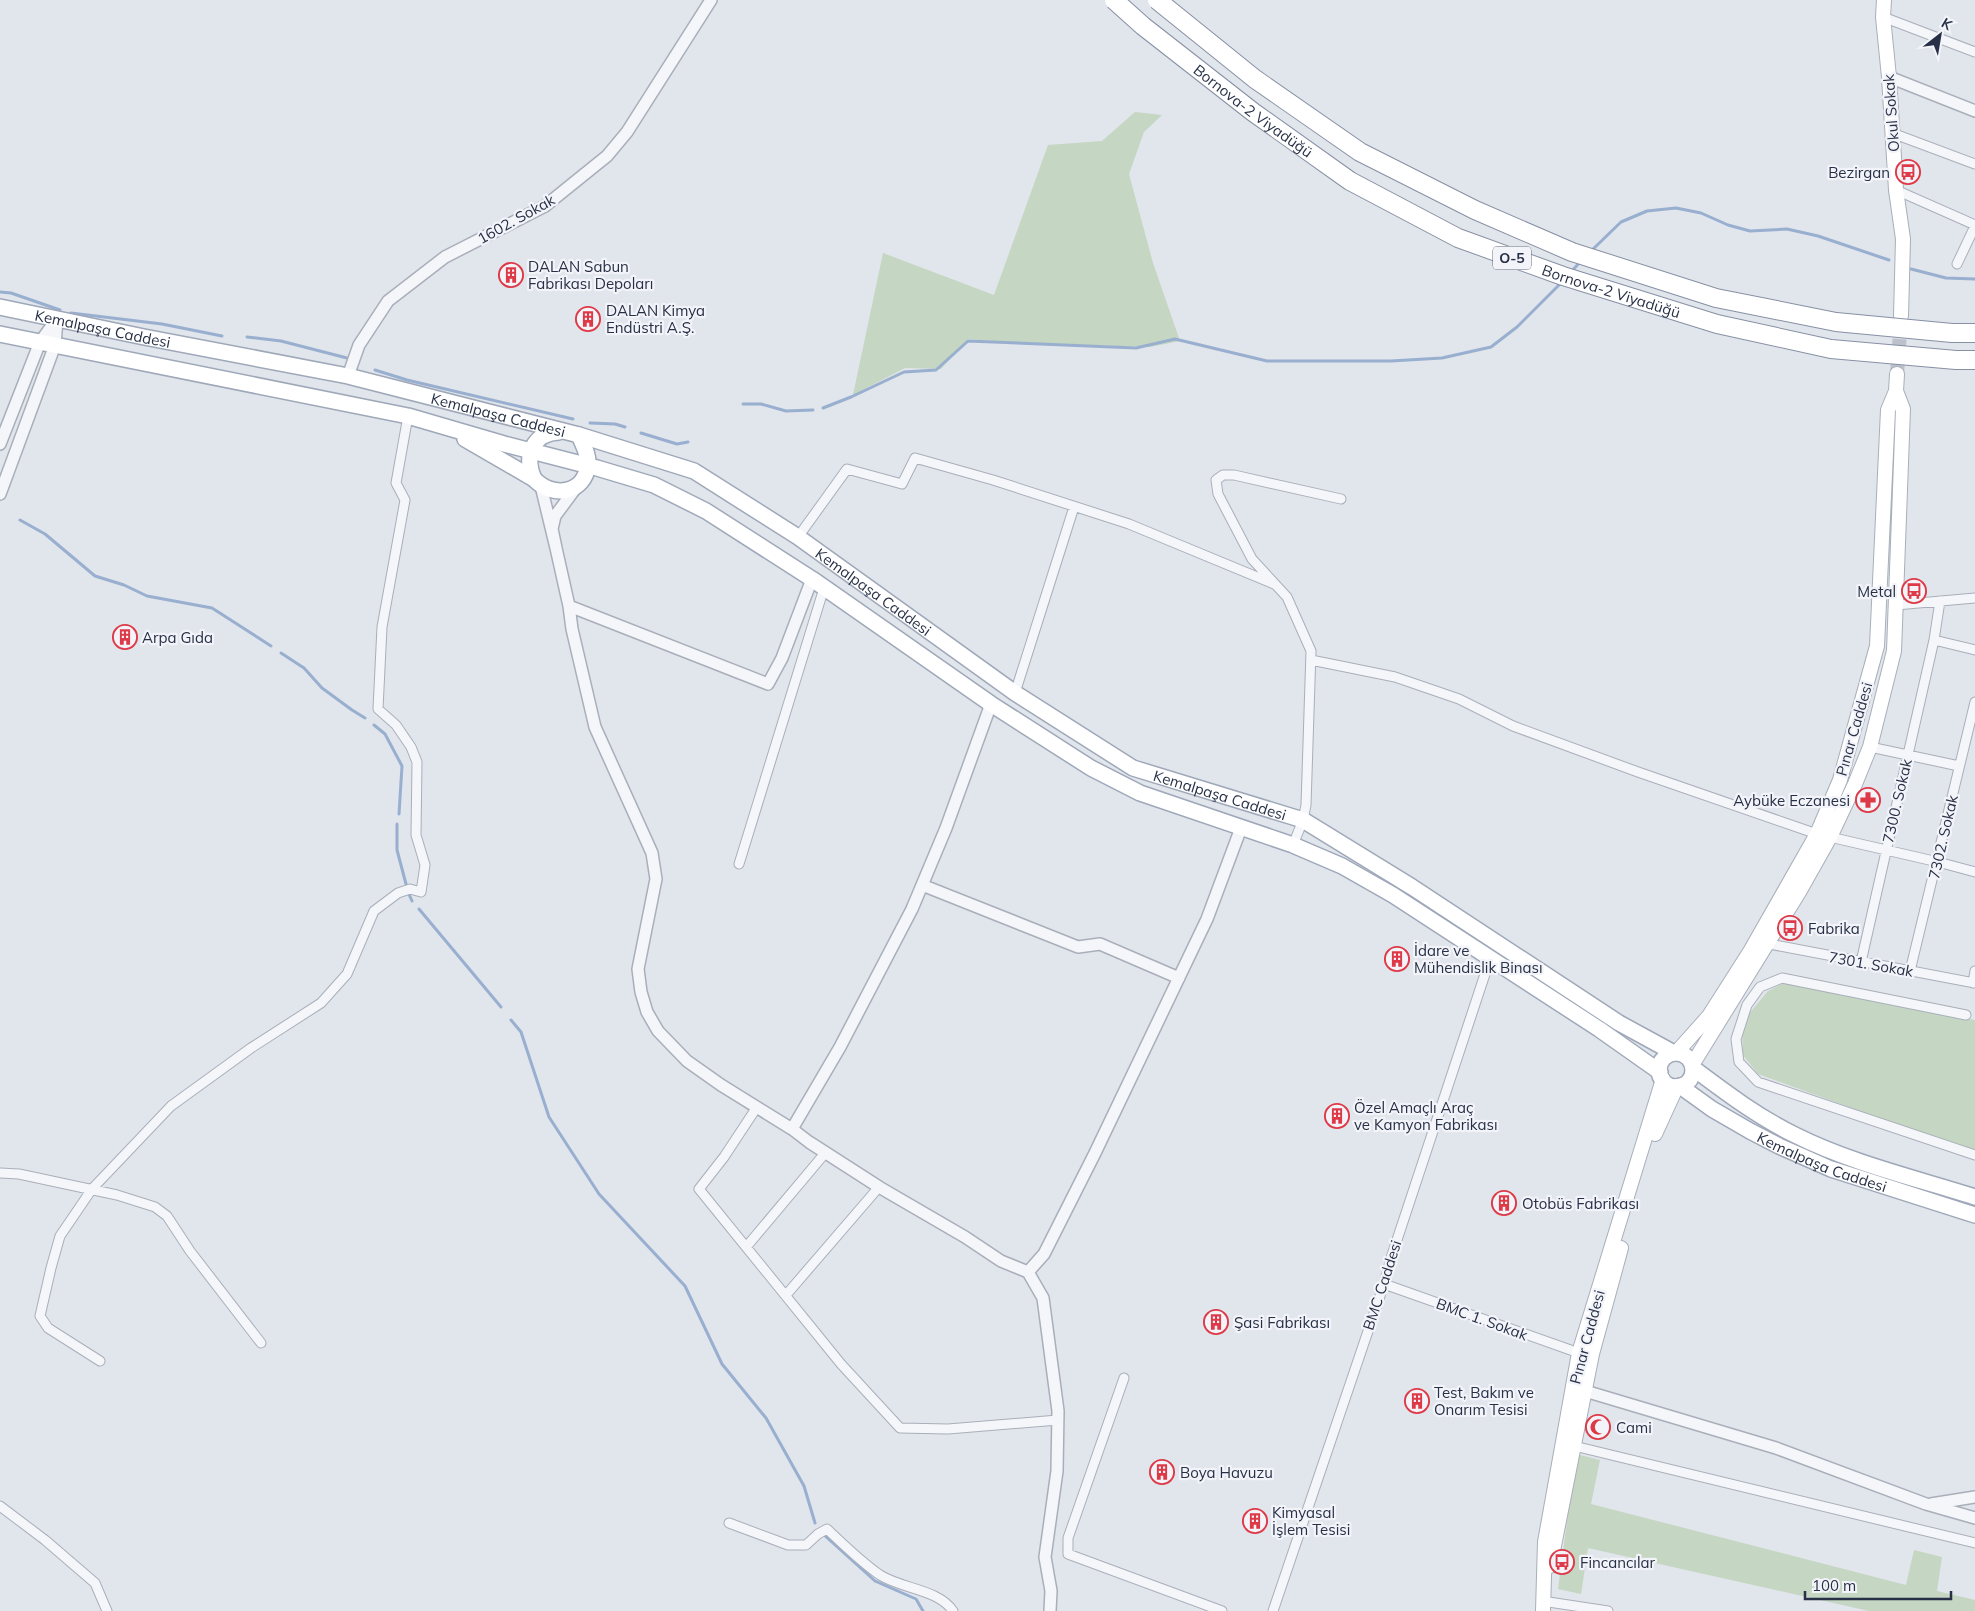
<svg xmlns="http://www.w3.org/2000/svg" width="1975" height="1611" font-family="Mulish,sans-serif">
  <rect width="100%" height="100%" fill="#e1e5ec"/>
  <!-- green -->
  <path fill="#c5d6c2" d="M1135 112 1162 115 1144 132 1129 174 1153 263 1180 341 1150 347 1016 343 968 339 941 369 905 368 853 395 883 253 994 295 1048 145 1102 141Z
    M1784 983 1975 1020V1153L1758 1074 1743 1055 1742 1022 1768 991Z
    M1576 1454 1600 1460 1591 1504 1906 1585 1914 1550 1942 1557 1937 1591 1975 1600V1611H1869L1588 1548 1581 1594 1558 1589Z"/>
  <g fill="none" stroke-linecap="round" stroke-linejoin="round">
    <!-- stream -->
    <path stroke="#99afcf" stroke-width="3" d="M1590 252 1621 222 1647 211 1676 208 1701 213 1728 225 1750 231 1787 229 1818 236 1889 260
      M1911 269 1946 278 1975 279
      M1571 272 1580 262
      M0 292 11 293 60 310
      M71 313 162 324 222 336
      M247 337 281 341 347 358
      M375 370 407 380 573 419
      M743 404H761L786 411 813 410
      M823 408 851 397 904 372 936 370 968 341 1136 348 1175 339 1267 361H1391L1442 358 1491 347 1517 327 1562 282
      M590 423 615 424 625 427
      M641 433 677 444 688 442
      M20 520 45 534 95 576 124 585 147 596 212 608 271 646
      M281 653 304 668 322 688 352 710 365 718
      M374 725 385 734 402 766 399 814
      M397 824V850L406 884
      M408 892 412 901
      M419 909 501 1007
      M511 1020 521 1032 549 1117 599 1194 685 1286 722 1364 766 1418 804 1486 815 1523
      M823 1534 875 1581 916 1599 923 1611"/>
    <!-- secondary-tunnel -->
    <path stroke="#bcc1cb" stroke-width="14" stroke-dasharray="14 7" stroke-linecap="butt" d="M1897 374 1901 320"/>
    <defs>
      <path id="minor" d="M1883 17 1975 52
        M1892 133 1975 164
        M1896 190 1975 225
        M1957 264 1975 226
        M798 537 847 469 902 484 915 458 993 480 1129 524 1274 584
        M1940 601 1934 640 1975 650
        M1896 605 1975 598
        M1311 660 1395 677 1459 699 1513 726 1638 772 1817 834 1938 862 1975 872
        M1015 693 1074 507
        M1870 747 1959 766
        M1293 845 1303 820 1306 805 1311 651 1287 597 1252 559 1218 494 1216 480 1223 475H1234L1341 499
        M739 864 824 588
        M1764 943 1975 983
        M1861 962 1934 640
        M1910 971 1975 702
        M1973 983 1975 971
        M1966 1015 1782 978 1760 987 1747 1005 1736 1039 1739 1062 1758 1082 1975 1155
        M757 1107 724 1157 699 1189 841 1364 900 1428 948 1429 1058 1420
        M0 1173 19 1174 117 1195 155 1207 167 1216 190 1251 261 1343
        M747 1246 826 1152
        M1384 1284 1579 1353
        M786 1295 879 1187
        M100 1361 48 1328 40 1316 51 1268 60 1236 92 1189 171 1106 251 1048 321 1003 347 974 374 911 398 893 410 889 421 892 425 865 416 835 417 762 411 747 396 725 378 709 382 627 405 500 396 483 408 416
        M1124 1378 1068 1538V1554L1222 1611
        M1574 1446 1975 1543
        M0 1506 45 1540 95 1583 107 1611
        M729 1523 788 1545H806L818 1534 827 1529C843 1544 861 1562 880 1575 902 1589 938 1589 953 1611
        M1542 1601 1608 1611
        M1273 1611 1384 1284 1392 1255 1490 959"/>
      <path id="tertiary" d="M1889 77 1975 111
        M348 376 359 345 388 301 445 257 545 206 607 156 627 132 711 0
        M0 444 40 342 57 319
        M541 486 556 548 552 529 555 516 578 485
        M0 494 55 345 57 319
        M556 548 569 606 572 629 595 727 652 853 656 879 638 969 641 992 647 1012 658 1031 687 1061 721 1085 792 1129 809 1142 879 1187 965 1237 1001 1261 1028 1272 1043 1298 1058 1411 1057 1471 1045 1557 1051 1591 1050 1611
        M569 606 768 684 782 658 812 579
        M922 885 1078 947 1100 944 1179 978
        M792 1129 840 1047 912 909 946 828 991 704
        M1028 1272 1044 1254 1095 1153 1207 919 1241 828
        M1585 1391 1776 1448 1926 1504 1975 1518
        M1931 1504 1975 1497"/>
      <path id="secondary" d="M1884 0 1883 17 1889 77 1896 190 1903 239 1901 316
        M1676 1053 1709 1016 1751 950 1817 834 1840 780 1877 646 1888 410 1896 391 1897 374
        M1692 1065 1799 892 1830 837 1855 784 1870 747 1894 651 1903 409 1896 391
        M1655 1134 1677 1086
        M1550 1566 1592 1354 1621 1248
        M1543 1611 1545 1542 1579 1353 1663 1079"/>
      <g id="primary">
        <path id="s1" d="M0 307 144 337 348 376 579 435 694 471 798 537 1015 693 1133 768 1303 820 1412 887 1619 1023 1674 1053"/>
        <path d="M0 334 408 416 504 444 597 468 654 485 706 511 812 579 991 704 1091 768 1140 793 1293 845 1342 866 1393 895 1599 1029 1660 1072"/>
        <path d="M465 439 534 479C552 498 584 495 588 465 589 455 583 445 579 435"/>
        <path d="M534 479C524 457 532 433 559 432"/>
        <circle cx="1676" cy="1070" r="17"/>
        <path d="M1693 1068C1725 1092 1758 1117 1795 1135 1851 1163 1915 1178 1975 1197"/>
        <path id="s2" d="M1680 1086 1712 1109 1750 1131 1779 1146 1831 1169 1975 1215"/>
      </g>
    </defs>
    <!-- minor casing -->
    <use href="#minor" stroke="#a9afba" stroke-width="11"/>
    <!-- tertiary casing -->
    <use href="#tertiary" stroke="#a9afba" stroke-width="14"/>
    <!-- secondary casing -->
    <use href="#secondary" stroke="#a9afba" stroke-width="16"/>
    <!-- primary casing -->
    <use href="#primary" stroke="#9fa8b9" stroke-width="18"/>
    <!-- minor -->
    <use href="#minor" stroke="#f5f6f9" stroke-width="9"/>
    <!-- tertiary -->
    <use href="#tertiary" stroke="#f5f6f9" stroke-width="11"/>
    <!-- secondary -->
    <use href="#secondary" stroke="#fff" stroke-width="14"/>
    <!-- primary -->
    <use href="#primary" stroke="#fff" stroke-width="15"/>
    <defs>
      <g id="motorway-bridge">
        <path id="s3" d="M1114 0 1143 26 1253 112 1350 181 1458 238 1563 276 1717 324 1831 349 1956 360H1975"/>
        <path d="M1157 0 1255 79 1360 152 1475 210 1572 252 1716 298 1836 322 1952 333H1975"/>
      </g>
    </defs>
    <!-- motorway-bridge casing -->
    <use href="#motorway-bridge" stroke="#8790a4" stroke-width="20" stroke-linecap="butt"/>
    <!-- motorway-bridge -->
    <use href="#motorway-bridge" stroke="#fff" stroke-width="18"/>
  </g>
  <!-- icons -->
  <defs>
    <symbol id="bus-ring" viewBox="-11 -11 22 22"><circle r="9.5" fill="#f2f4f9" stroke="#de3946" stroke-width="1.5"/><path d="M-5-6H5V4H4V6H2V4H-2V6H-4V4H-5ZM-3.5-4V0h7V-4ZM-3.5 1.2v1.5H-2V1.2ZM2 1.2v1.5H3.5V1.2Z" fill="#de3946"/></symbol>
    <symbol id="building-ring" viewBox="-11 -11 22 22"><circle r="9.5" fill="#f2f4f9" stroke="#de3946" stroke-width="1.5"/><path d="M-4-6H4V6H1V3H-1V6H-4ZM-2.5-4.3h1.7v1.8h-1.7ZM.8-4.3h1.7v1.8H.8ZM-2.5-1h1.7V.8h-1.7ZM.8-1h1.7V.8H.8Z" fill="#de3946"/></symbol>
    <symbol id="pharmacy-ring" viewBox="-11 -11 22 22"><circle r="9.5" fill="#f2f4f9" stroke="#de3946" stroke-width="1.5"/><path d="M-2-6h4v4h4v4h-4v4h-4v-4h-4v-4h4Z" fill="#de3946"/></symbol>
    <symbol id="mosque-ring" viewBox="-11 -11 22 22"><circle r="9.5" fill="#f2f4f9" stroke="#de3946" stroke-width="1.5"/><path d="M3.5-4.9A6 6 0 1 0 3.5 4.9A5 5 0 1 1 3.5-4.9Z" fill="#de3946"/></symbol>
  </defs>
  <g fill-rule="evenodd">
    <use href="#bus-ring" x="1894" y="158" width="28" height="28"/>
    <use href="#building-ring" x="497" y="261" width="28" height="28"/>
    <use href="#building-ring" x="574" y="305" width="28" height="28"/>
    <use href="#bus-ring" x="1900" y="577" width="28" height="28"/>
    <use href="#building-ring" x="111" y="623" width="28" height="28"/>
    <use href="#pharmacy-ring" x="1854" y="786" width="28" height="28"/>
    <use href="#bus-ring" x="1776" y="914" width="28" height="28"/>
    <use href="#building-ring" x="1383" y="945" width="28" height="28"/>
    <use href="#building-ring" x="1323" y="1102" width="28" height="28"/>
    <use href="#building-ring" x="1490" y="1189" width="28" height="28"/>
    <use href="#building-ring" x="1202" y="1308" width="28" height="28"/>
    <use href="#building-ring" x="1403" y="1387" width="28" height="28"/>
    <use href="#mosque-ring" x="1584" y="1413" width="28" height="28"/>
    <use href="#building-ring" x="1148" y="1458" width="28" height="28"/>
    <use href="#building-ring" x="1241" y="1507" width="28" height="28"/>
    <use href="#bus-ring" x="1548" y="1548" width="28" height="28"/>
  </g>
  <g text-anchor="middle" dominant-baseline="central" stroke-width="4.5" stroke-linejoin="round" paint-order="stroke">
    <!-- shield labels -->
    <rect fill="#f2f4f9" stroke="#646b7c" stroke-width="1" x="1493" y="246.5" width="38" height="23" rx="4"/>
    <g font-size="14" font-weight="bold" fill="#273046">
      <text x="1512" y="258">O-5</text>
    </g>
    <!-- street labels -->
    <g font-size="15" fill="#273046" stroke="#f2f4f9">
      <text stroke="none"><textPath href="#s3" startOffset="178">Bornova-2 Viyadüğü</textPath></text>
      <text transform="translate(1891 113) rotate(-94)">Okul Sokak</text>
      <text transform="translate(516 219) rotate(-29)">1602. Sokak</text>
      <text stroke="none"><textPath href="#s3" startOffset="582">Bornova-2 Viyadüğü</textPath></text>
      <text stroke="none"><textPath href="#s1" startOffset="105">Kemalpaşa Caddesi</textPath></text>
      <text stroke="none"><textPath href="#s1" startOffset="510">Kemalpaşa Caddesi</textPath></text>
      <text stroke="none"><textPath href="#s1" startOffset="930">Kemalpaşa Caddesi</textPath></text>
      <text transform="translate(1854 729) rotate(-74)">Pınar Caddesi</text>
      <text stroke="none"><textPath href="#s1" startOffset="1335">Kemalpaşa Caddesi</textPath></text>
      <text transform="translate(1897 801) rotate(-77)">7300. Sokak</text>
      <text transform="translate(1943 837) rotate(-77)">7302. Sokak</text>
      <text transform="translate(1871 964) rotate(10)">7301. Sokak</text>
      <text stroke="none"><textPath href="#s2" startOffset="162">Kemalpaşa Caddesi</textPath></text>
      <text transform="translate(1382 1285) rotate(-72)">BMC Caddesi</text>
      <text transform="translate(1482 1319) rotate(20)">BMC 1. Sokak</text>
      <text transform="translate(1587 1337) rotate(-75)">Pınar Caddesi</text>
    </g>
    <!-- poi labels -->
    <g font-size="15" fill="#273046" stroke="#f2f4f9" text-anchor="start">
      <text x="1890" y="172" text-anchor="end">Bezirgan</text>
      <text x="528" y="266">DALAN Sabun<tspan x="528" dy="17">Fabrikası Depoları</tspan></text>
      <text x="606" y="310">DALAN Kimya<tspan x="606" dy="17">Endüstri A.Ş.</tspan></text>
      <text x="1896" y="591" text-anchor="end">Metal</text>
      <text x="142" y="637">Arpa Gıda</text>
      <text x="1850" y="800" text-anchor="end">Aybüke Eczanesi</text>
      <text x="1808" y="928">Fabrika</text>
      <text x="1414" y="950">İdare ve<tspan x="1414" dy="17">Mühendislik Binası</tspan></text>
      <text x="1354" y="1107">Özel Amaçlı Araç<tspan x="1354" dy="17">ve Kamyon Fabrikası</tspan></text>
      <text x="1522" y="1203">Otobüs Fabrikası</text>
      <text x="1234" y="1322">Şasi Fabrikası</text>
      <text x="1434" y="1392">Test, Bakım ve<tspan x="1434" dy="17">Onarım Tesisi</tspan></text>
      <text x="1616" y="1427">Cami</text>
      <text x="1180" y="1472">Boya Havuzu</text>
      <text x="1272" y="1512">Kimyasal<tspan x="1272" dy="17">İşlem Tesisi</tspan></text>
      <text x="1580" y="1562">Fincancılar</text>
    </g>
  </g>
  <!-- north arrow -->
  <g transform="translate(1940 35) rotate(31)" stroke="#f2f4f9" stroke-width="4" paint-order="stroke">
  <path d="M0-4L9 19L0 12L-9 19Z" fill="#273046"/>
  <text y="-8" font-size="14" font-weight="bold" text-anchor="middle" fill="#273046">K</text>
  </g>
  <!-- scale -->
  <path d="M1805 1591v8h146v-8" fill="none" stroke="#273046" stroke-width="2.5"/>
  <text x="1812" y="1591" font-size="15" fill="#273046" stroke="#f2f4f9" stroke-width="4" paint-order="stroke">100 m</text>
</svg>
